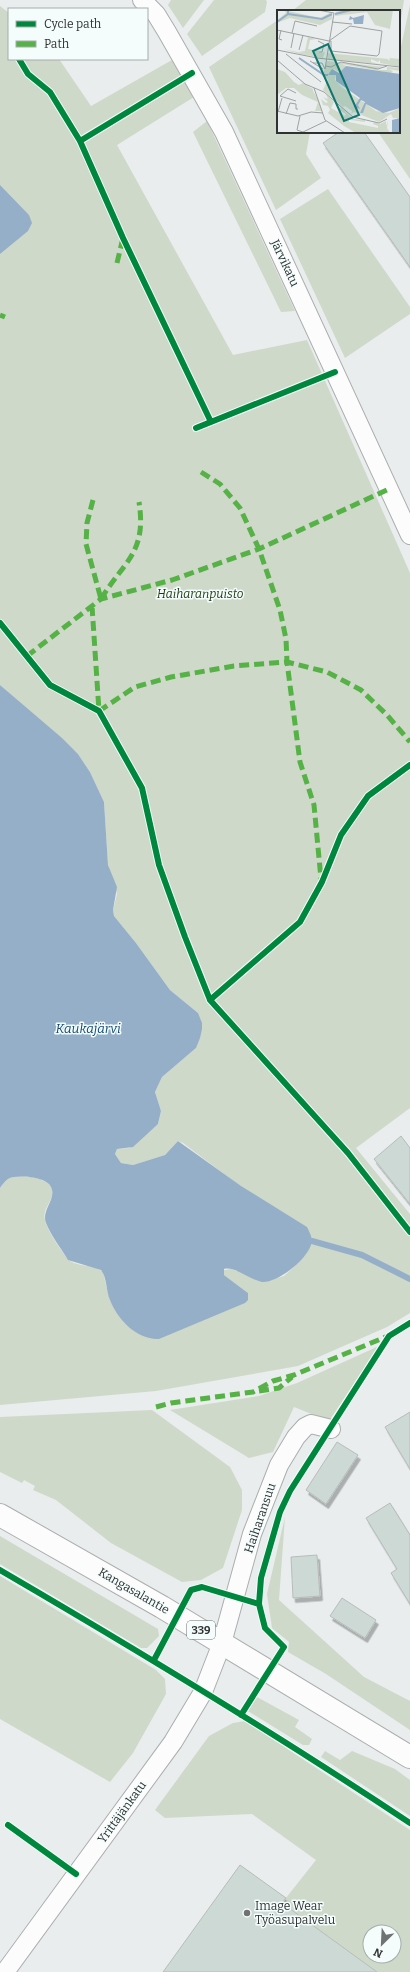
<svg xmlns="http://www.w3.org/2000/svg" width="410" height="1972" font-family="Bitter,serif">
  <defs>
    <filter id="shadow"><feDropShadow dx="2.5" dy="4.5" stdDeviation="0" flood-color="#0004"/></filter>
  </defs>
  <rect width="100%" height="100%" fill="#e9eded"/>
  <!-- green -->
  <path fill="#ced9ca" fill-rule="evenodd" d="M171 0H204L183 28 168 5Z
    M214 0H266L267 2 265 12 202 56 187 34Z
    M306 0H404L399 32V11H292Z
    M410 5V179L378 132H399V56Z
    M0 6 9 13V59H59L91 106 172 60 194 97 117 145 233 355 307 340 410 573V1108L356 1148 410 1214V1313L387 1327 298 1366 156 1391 0 1405V1188C2 1185 5 1181 8 1179 17 1173 49 1177 52 1189 54 1198 47 1204 45 1212 41 1224 60 1248 67 1258 75 1268 93 1263 103 1272 111 1307 114 1319 146 1337L248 1293 224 1275V1270L231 1269 268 1281 284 1276 297 1264 308 1250 240 1186 183 1143 178 1141 165 1155 133 1165 121 1163 115 1154 117 1149 129 1148 158 1124 161 1111 155 1092 162 1077 196 1048 198 1013 170 990 136 943 114 916 113 910 117 894 108 865 104 802 90 772 78 754 0 685Z
    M278 20V132H310L306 154 321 178 276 210 209 67Z
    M207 121 295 311 281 312 193 132Z
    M328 189 410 307V314L345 358 280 219Z
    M379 1346 329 1421 294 1407 273 1452 249 1458 170 1410 259 1396 297 1383Z
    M152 1410 230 1467 242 1490V1510L223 1568 201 1580 182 1582 111 1543 56 1500 33 1490 35 1486 24 1480 22 1483 0 1472V1417Z
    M285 1517 279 1600 364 1677 410 1701V1730L326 1674 288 1652 289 1642 272 1628 267 1594Z
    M0 1536 158 1629 159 1636 147 1648H141L0 1564Z
    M0 1576 156 1670 165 1679 166 1694 133 1753 110 1782 0 1719Z
    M257 1697 299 1720 295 1727 312 1739 309 1745H303L248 1711Z
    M245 1721 410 1830V1972H377L282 1903 316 1860 252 1814 165 1818 155 1810 209 1736 233 1723ZM370 1932H394V1956H370Z
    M325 1751 340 1760 352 1751 395 1769 410 1780V1816L321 1757Z"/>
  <!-- water -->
  <path fill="#96afc8" d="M0 185 29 215 32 223 28 231 0 254Z
    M0 685 62 738 78 754 90 772 104 802 108 865 117 887 113 910 114 916 136 943 170 990 198 1013 202 1023V1029L200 1038 196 1048 162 1077 155 1092 161 1111 158 1124 133 1147 117 1149 115 1154 121 1163 133 1165 165 1155 178 1141 241 1186 307 1227C309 1231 312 1237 312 1241 310 1258 278 1283 262 1282 250 1280 235 1266 224 1269V1275L248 1293V1300L245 1303 159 1339C137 1340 117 1319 110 1300 106 1291 107 1277 101 1270L68 1260C61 1248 51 1236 46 1223 41 1210 57 1199 51 1187 47 1177 17 1174 8 1179 5 1181 2 1185 0 1188Z"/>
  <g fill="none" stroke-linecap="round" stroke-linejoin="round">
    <!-- stream -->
    <path stroke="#96afc8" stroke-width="6" d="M312 1241 362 1255 410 1279"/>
  </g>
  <!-- building -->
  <path fill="#cdd9d4" stroke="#b8bcba" filter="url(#shadow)" d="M339 132H364L410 197V267L323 143Z
    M401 1136 410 1148V1204L374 1159Z
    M410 1412V1469L385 1427Z
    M337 1442 358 1455 326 1504 306 1490Z
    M390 1503 410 1535V1604L391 1573 397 1569 366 1518Z
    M317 1555 320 1596 293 1598 291 1557Z
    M342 1598 376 1620 365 1638 330 1616Z
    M240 1865 286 1898 282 1903 377 1972H163Z"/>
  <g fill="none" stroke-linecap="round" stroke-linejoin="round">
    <defs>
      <path id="minor" d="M142 0 156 14 167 32 224 132 410 535
        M5 1972 173 1742 203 1692 222 1643 252 1534 279 1465 296 1437 305 1427 311 1424 331 1429"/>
      <path id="primary" d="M0 1515 162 1607 410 1757"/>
    </defs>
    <!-- minor casing -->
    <use href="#minor" stroke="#abaeae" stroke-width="20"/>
    <!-- primary casing -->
    <use href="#primary" stroke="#abaeae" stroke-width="24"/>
    <!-- minor -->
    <use href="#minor" stroke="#fcfcfc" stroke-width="18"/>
    <!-- primary -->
    <use href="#primary" stroke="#fcfcfc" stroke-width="22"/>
    <!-- quiet -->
    <path stroke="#56b246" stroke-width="5" stroke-dasharray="10 5" stroke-linecap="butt" d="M117 263 123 238
      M0 315 5 317
      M201 472 220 484 240 508 259 549 280 610 286 639 287 662 300 762 314 805 321 879
      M93 500 87 523 86 544 101 599
      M101 599C124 561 147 553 139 502
      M92 606 99 711 135 687 171 677 234 666 287 662 327 672 361 690 387 715 410 742
      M27 656 101 599 172 580 259 549 389 489
      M259 1391 279 1388 292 1377
      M156 1407 171 1403 253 1392 273 1381 294 1375 388 1336"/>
    <defs>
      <path id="cycleway" d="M19 59 28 74 50 92 80 141 123 238 211 422
        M80 141 192 73
        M196 428 335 372
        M0 623 50 685 99 711 142 788 159 865 185 937 210 1000 348 1153 410 1232
        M210 1000 300 922 322 882 341 835 368 796 410 765
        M0 1570C139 1651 276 1734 410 1823
        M154 1660 191 1590 202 1587 259 1604
        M241 1715 284 1647 265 1628 259 1604 261 1578 280 1512 290 1491 389 1336 410 1323
        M8 1825 76 1874"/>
    </defs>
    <!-- cycleway casing -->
    <use href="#cycleway" stroke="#f4fdfc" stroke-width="8"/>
    <!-- cycleway -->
    <use href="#cycleway" stroke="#00873e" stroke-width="6"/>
  </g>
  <!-- markers -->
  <circle fill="#707373" stroke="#f4fdfc" stroke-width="1.5" cx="247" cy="1913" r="4"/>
  <g text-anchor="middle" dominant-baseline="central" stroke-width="3" stroke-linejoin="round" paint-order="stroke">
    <!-- shield labels -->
    <rect fill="#f4fdfc" stroke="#6a6f6f" stroke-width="1" x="187" y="1621" width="28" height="18" rx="3"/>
    <g font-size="11" font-weight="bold" fill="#2f3232">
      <text x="201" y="1630">339</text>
    </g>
    <!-- street labels -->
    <g font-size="12" fill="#2f3232" stroke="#f4fdfc">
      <text transform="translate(285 263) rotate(65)">Järvikatu</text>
      <text transform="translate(260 1518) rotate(-71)">Haiharansuu</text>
      <text transform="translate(134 1591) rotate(30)">Kangasalantie</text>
      <text transform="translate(122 1812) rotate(-54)">Yrittäjänkatu</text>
    </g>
    <!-- park labels -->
    <g font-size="12" font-style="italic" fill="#1e380c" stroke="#f4fdfc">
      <text x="200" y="594">Haiharanpuisto</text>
    </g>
    <!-- poi labels -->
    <g font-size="12" fill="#2f3232" stroke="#f4fdfc" text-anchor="start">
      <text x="255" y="1906">Image Wear<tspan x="255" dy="14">Työasupalvelu</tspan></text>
    </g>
    <!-- water labels -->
    <g font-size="13" font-style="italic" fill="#154977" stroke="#f4fdfc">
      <text x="88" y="1028">Kaukajärvi</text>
    </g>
  </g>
  <!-- overview -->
  <g transform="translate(277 10)">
    <rect width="123" height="123" fill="#e9eded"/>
    <path d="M7 0 43 8 53 3 55 5V9L43 15 13 8 2 12 0 10 9 3ZM66 0H116L113 19 98 15 90 2 58 6 59 2ZM31 27 39 29 33 30 31 39 42 41V43L48 42 46 48 23 44 6 39 30 44 22 42 28 41ZM50 43 111 49 112 51 114 44 113 48 123 49V57L103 53V50L101 52 94 49V52L102 54 51 49ZM50 51 108 57 99 59 103 60H110V57L123 58V61L111 59 116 61 114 63 65 54 69 56 63 63 57 59 51 65H59L58 70 66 78 99 101 112 103 123 98V108H116L114 104 102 112 77 102 74 104 75 101 68 96 66 97 46 80 51 69 45 66ZM0 59 8 62 17 72 22 75 26 73 36 79V81L42 91 45 101H38L41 92 25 85 17 78H9L0 85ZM49 84 57 92 54 98 68 106 69 104 62 100 64 97 76 109 88 110V112L74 110 72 108V112L101 118V116L96 114 97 112 103 114 109 111V116L111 111 110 118 113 123H79L67 116 51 103 53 100 51 96 46 95 44 89 49 93 51 92 46 87 51 89Z" fill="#ced9ca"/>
    <path d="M87 5 86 14H77L76 9 72 10 73 6 76 8ZM69 56 123 64V98L106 103 89 94 86 103H83L88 92 84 90 81 95 83 99 77 97 83 88 59 71V65H51L55 59 62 63ZM123 108V123H115V110Z" fill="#96afc8"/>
    <path fill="none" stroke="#96afc8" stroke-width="2" d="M11 4 45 9 55 4M58 4 74 0M0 12 11 4V0M22 48 47 65H51"/>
    <path fill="none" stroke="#9fa2a2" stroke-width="1" d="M41 0 57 3M55 12 75 14M0 20 52 31 73 16 105 21 102 44 100 46 54 41V31H52M4 20 2 29 5 30M15 23 18 11 40 16M41 31 47 34 45 42H42M14 38 17 23M0 40 40 48 123 57M22 40 26 25M9 44 44 72M0 50 28 74 47 82 76 107 102 113 110 109M33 51 46 59M36 53H45L48 59M49 56 54 57 64 52 101 59 110 56M48 59 57 3M37 78 48 110 68 123M19 83 11 79 3 86 19 91M0 101 21 106 34 102 46 103M1 102 5 88M9 104 13 93 19 94V99H21M23 106 20 120 26 122 49 111"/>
    <path fill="#0f766e" fill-opacity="0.15" stroke="#0f766e" stroke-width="2" d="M51 34 82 105 67 111 36 41Z"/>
    <rect width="123" height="123" fill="none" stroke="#2f3232" stroke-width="2"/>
  </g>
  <!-- legend -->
  <rect x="8" y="8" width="140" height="52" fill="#f4fdfc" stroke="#a5acab"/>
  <rect x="16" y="21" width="20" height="6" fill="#00873e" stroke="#a5acab"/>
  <text x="44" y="28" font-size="12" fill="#2f3232">Cycle path</text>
  <rect x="16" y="41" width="20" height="6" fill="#56b246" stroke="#a5acab"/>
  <text x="44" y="48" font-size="12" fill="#2f3232">Path</text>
  <!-- north arrow -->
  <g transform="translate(382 1944) rotate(204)"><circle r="19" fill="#f4fdfc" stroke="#a5acab"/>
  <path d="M0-3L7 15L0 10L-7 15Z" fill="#707373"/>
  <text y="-6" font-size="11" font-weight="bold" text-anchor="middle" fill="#2f3232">N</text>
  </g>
</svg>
